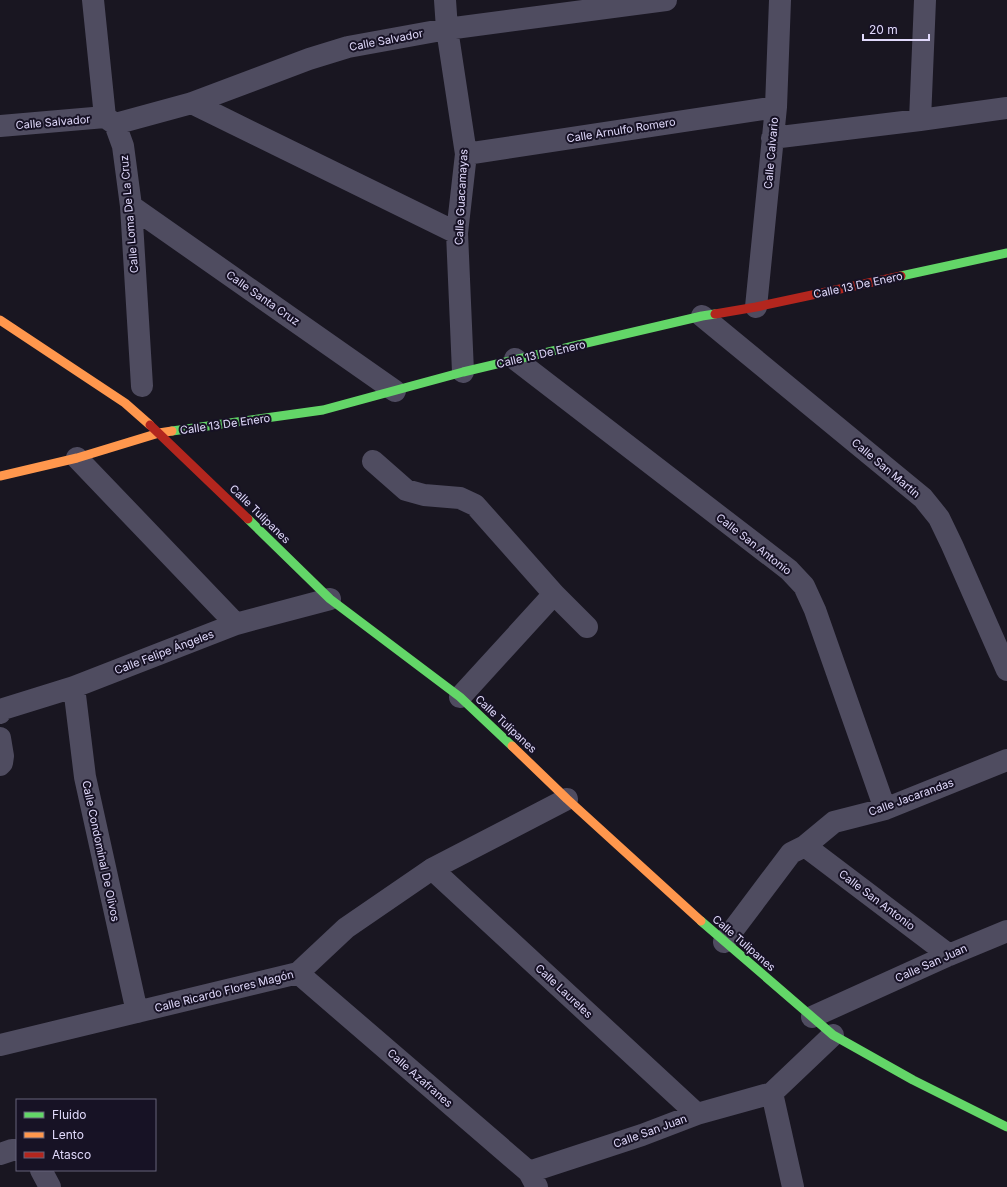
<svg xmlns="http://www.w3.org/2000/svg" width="1007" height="1187" font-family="Inter,sans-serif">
  <rect width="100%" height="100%" fill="#191621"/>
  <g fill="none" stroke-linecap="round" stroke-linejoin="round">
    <!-- street -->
    <path stroke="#4f4c60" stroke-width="22" d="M93 0 105 117 115 124 123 146 131 206 142 386
      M445 0 447 29 466 154 457 233 463 372
      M192 103 457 233
      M920 120 925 0
      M115 124 192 103 309 59 348 47 447 29 666 0
      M0 126 105 117
      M772 138 920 120 1007 108
      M466 154 776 107
      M131 206 395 391
      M756 307 776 107 780 0
      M702 316 923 498 939 518 952 545 1007 670
      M515 359 789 570 804 586 815 610 885 809
      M77 458 236 624
      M373 461 406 490 424 495 460 498 475 505 554 594 587 627
      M74 687 85 777 137 1012
      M460 697 554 594
      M0 713 3 709 74 687 236 624 330 599
      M0 738 3 756 2 763 0 765
      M805 846 949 955
      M432 869 697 1114
      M724 942 791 853 805 846 834 822 885 809 1007 760
      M298 973 529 1172 537 1187
      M812 1017 949 955 1007 931
      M0 1045 298 973 346 928 432 869 567 799
      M772 1093 793 1187
      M0 1154 12 1150H17
      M41 1170 50 1187
      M529 1172 642 1135 697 1114 772 1093 833 1035"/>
    <!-- fast -->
    <path stroke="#63d668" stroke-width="9" d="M901 276 1007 253
      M172 431 323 410 463 372 702 316 715 314
      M248 519 330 599 460 697 512 746
      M701 921 833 1035 913 1080 1007 1127"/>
    <!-- slow -->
    <path stroke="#ff974d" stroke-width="9" d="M0 320 125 403 150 425
      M0 476 77 458 159 433 172 431
      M512 746 567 799 701 921"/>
    <!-- jam -->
    <path stroke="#b3261e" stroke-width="9" d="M715 314 756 307 901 276
      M150 425 248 519"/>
  </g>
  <g text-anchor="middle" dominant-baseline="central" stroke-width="4" stroke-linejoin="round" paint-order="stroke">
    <!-- street labels -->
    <g font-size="11" fill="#e0d9fb" stroke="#171225">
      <text transform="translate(386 40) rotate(-11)">Calle Salvador</text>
      <text transform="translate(53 122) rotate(-5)">Calle Salvador</text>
      <text transform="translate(621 130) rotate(-9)">Calle Arnulfo Romero</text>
      <text transform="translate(771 153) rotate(-85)">Calle Calvario</text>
      <text transform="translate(461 197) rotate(-87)">Calle Guacamayas</text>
      <text transform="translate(129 214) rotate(-95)">Calle Loma De La Cruz</text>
      <text transform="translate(858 285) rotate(-12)">Calle 13 De Enero</text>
      <text transform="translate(263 298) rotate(35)">Calle Santa Cruz</text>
      <text transform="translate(541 354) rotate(-13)">Calle 13 De Enero</text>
      <text transform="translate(225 424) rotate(-8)">Calle 13 De Enero</text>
      <text transform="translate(886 468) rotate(40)">Calle San Martín</text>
      <text transform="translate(260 514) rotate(44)">Calle Tulipanes</text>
      <text transform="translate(754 544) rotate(38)">Calle San Antonio</text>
      <text transform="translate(164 652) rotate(-21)">Calle Felipe Ángeles</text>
      <text transform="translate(506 724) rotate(43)">Calle Tulipanes</text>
      <text transform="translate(911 797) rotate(-20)">Calle Jacarandas</text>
      <text transform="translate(101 851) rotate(78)">Calle Condominal De Olivos</text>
      <text transform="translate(877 900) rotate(37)">Calle San Antonio</text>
      <text transform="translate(744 943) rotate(41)">Calle Tulipanes</text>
      <text transform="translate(931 963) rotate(-24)">Calle San Juan</text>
      <text transform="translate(224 991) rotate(-14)">Calle Ricardo Flores Magón</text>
      <text transform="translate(564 991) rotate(43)">Calle Laureles</text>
      <text transform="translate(420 1078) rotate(41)">Calle Azafranes</text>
      <text transform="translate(650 1131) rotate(-20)">Calle San Juan</text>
    </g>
  </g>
  <!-- legend -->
  <rect x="16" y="1099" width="140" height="72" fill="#171225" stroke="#67627b"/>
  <rect x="24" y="1112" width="20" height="6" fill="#63d668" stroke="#67627b"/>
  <text x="52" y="1119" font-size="12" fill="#e0d9fb">Fluido</text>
  <rect x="24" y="1132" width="20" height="6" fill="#ff974d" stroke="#67627b"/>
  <text x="52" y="1139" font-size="12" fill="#e0d9fb">Lento</text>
  <rect x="24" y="1152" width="20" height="6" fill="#b3261e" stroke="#67627b"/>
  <text x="52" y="1159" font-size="12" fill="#e0d9fb">Atasco</text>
  <!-- scale -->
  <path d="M863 34v6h66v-6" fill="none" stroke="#e0d9fb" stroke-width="2"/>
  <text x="869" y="34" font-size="12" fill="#e0d9fb" stroke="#171225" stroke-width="3" paint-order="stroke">20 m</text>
</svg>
